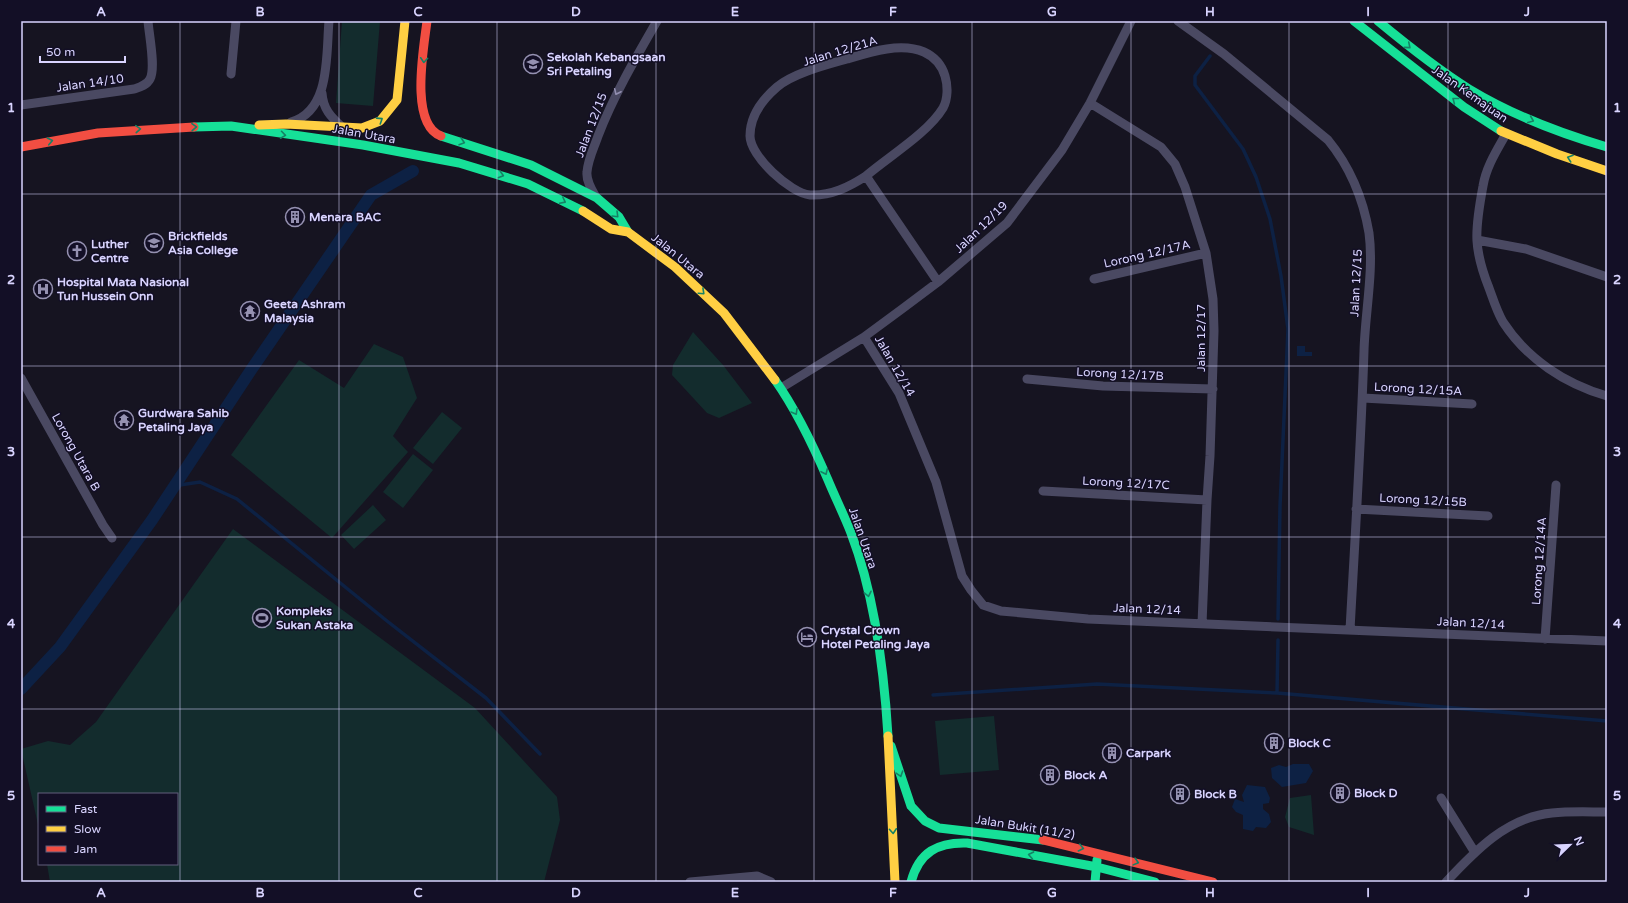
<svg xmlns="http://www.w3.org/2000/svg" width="1628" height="903" font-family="'Varela Round',sans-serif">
  <rect width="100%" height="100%" fill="#161421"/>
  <!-- green -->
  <path fill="#132c2d" d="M342 21H380L373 106 336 103Z
    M693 332 723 365 752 403 719 418 707 413 672 375 673 365Z
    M374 344 403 357 417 398 393 436 408 452 332 538 231 455 299 360 344 388Z
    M442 412 462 428 433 464 413 448Z
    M413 454 433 470 403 508 383 492Z
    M373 505 386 520 354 549 341 535Z
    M233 529 475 708 557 797 560 820 544 882H50L47 864H177V794H39V829L21 749 48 741 70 745 96 722Z
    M994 716 999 770 940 775 935 721Z
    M1311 795 1314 835 1289 827 1285 817 1290 798Z"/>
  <!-- water -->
  <path fill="#0d2144" d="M1297 346H1305V352H1312V356H1297Z
    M1293 764H1309L1313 771 1306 783 1282 787 1272 778 1271 768 1279 765 1286 767Z
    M1247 785 1265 787 1270 798 1269 803 1263 804V809L1269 814 1271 822 1266 828 1256 827 1253 831 1243 829V815L1236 812 1232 807 1235 799 1244 802 1242 795Z"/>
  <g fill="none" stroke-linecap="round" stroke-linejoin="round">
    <!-- stream -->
    <path stroke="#0d2144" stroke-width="3.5" d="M1210 56 1195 76V85L1243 149 1256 177 1270 219 1281 276 1288 329 1280 506 1278 619
      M173 486 200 482 237 499 387 621 486 698 540 754
      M1277 693 1278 640
      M933 695 1097 684 1277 693 1607 721"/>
    <!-- canal -->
    <path stroke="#0d2144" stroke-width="12" d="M21 689 60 647 152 520 251 370 371 195 413 171"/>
    <!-- street -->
    <path stroke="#4a4962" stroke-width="9" d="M1178 21 1224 54 1328 140C1351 168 1363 198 1369 233 1374 271 1365 313 1364 351 1361 444 1355 537 1350 630
      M231 74 236 21
      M322 93C323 109 331 117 342 127
      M1090 103 1161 147 1175 164 1185 187 1206 253 1213 299 1214 331 1210 456 1207 500 1202 624
      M21 105 134 89C140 87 147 85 150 79 156 68 149 35 148 21
      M291 122C331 111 326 54 329 21
      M1506 134C1497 150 1486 167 1483 186 1480 202 1476 225 1477 241 1478 257 1483 273 1489 288 1493 299 1497 312 1503 322 1527 359 1565 384 1607 396
      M866 176C849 187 831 196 810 195 790 193 750 156 750 136 750 116 763 99 777 87 794 73 826 65 847 59 870 52 901 42 924 52 935 57 942 66 945 76 948 86 948 99 943 108 928 133 888 157 866 176L938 282
      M596 197C592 190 586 181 587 172 588 159 594 148 598 136 614 95 635 59 657 21
      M1477 240 1526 249 1607 277
      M1094 279 1206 253
      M864 337 899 393 936 482 962 576 971 590 983 605 1001 611 1088 619 1607 641
      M21 378 103 525 112 538
      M1027 379 1103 386 1213 389
      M781 388 864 337 902 309 938 282 1007 223 1062 150 1090 103 1131 21
      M1363 398 1472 404
      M1043 491 1207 500
      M1356 509 1488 516
      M1545 639 1556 485
      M1441 798 1474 851
      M690 882 757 876 771 882
      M1446 882C1475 851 1507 817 1552 813 1570 811 1589 812 1607 812"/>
    <!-- fast -->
    <path stroke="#16e098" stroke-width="9" d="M1354 21 1464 107 1501 131
      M1378 21C1407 45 1437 69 1469 89 1512 115 1559 133 1607 147
      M194 127 231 126 363 145 459 163 528 184 583 211
      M441 136 531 165 597 198 619 217 628 232
      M775 380C797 411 813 445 828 480 835 497 844 515 851 533 875 596 884 669 888 736
      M891 746 911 806 925 821 939 828 1043 840
      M911 882C919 852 938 842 967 843L1097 867 1155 882
      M1095 882 1097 860"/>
    <!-- slow -->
    <path stroke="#ffcf43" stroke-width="9" d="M259 125 286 124 362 128 380 121 397 100 405 21
      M1501 131 1557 154 1607 171
      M583 211 611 229 628 232 675 267 724 313 775 380
      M888 736 895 882"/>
    <!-- jam -->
    <path stroke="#f24e42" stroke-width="9" d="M427 21C424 47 409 124 441 136
      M21 147 98 133 194 127
      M1043 840 1213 882"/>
  </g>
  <!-- one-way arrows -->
  <defs><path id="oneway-chevron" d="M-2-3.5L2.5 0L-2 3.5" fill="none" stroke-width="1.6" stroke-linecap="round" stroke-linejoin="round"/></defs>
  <g stroke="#158265">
    <use href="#oneway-chevron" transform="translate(1408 46) rotate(40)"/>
    <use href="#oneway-chevron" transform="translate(424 60) rotate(94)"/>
    <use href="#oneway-chevron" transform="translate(1455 100) rotate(-142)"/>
    <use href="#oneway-chevron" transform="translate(380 120) rotate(-33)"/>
    <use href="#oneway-chevron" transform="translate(1531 120) rotate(23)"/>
    <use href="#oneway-chevron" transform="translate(194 127) rotate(-2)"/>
    <use href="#oneway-chevron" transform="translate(138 129) rotate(-4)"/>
    <use href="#oneway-chevron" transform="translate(283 135) rotate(8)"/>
    <use href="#oneway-chevron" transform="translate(50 141) rotate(-12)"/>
    <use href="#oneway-chevron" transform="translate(462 142) rotate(18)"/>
    <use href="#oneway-chevron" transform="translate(1570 158) rotate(-161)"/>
    <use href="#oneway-chevron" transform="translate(501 175) rotate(17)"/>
    <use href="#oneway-chevron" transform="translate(563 201) rotate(27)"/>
    <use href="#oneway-chevron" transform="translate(616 215) rotate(45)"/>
    <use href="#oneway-chevron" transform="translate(702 292) rotate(43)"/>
    <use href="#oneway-chevron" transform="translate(795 412) rotate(60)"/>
    <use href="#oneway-chevron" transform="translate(825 472) rotate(65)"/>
    <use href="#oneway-chevron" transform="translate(868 594) rotate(78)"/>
    <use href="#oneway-chevron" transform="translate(900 774) rotate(72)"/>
    <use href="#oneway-chevron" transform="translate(893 831) rotate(86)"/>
    <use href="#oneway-chevron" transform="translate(1081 848) rotate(13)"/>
    <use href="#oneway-chevron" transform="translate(1031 855) rotate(-169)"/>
    <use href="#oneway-chevron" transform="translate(1136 862) rotate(15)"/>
  </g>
  <use stroke="#928eb0" href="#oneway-chevron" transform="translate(617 92) rotate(115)"/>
  <!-- grid -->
  <path fill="none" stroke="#d9d4ff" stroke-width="1" stroke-opacity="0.55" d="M180 21V882M339 21V882M497 21V882M656 21V882M814 21V882M972 21V882M1131 21V882M1289 21V882M1448 21V882M21 194H1607M21 366H1607M21 537H1607M21 709H1607"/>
  <!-- icons -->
  <defs>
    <symbol id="school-ring" viewBox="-11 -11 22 22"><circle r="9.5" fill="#130f26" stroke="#9591b1" stroke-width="1.5"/><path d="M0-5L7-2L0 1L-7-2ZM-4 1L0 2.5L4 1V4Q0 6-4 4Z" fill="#9591b1"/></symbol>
    <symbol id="building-ring" viewBox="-11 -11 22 22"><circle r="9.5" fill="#130f26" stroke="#9591b1" stroke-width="1.5"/><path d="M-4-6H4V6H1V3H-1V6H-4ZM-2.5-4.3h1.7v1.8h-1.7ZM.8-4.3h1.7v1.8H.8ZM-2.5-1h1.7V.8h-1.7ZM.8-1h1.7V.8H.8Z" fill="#9591b1"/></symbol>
    <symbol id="university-ring" viewBox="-11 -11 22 22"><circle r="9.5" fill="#130f26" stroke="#9591b1" stroke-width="1.5"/><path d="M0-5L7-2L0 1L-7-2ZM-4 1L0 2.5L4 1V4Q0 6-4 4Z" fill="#9591b1"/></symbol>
    <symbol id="church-ring" viewBox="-11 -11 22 22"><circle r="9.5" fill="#130f26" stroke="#9591b1" stroke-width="1.5"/><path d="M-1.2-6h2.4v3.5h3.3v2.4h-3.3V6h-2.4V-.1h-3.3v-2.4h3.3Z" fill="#9591b1"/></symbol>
    <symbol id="hospital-ring" viewBox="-11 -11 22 22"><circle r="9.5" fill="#130f26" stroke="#9591b1" stroke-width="1.5"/><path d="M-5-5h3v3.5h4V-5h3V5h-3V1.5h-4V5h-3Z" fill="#9591b1"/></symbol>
    <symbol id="temple-ring" viewBox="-11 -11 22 22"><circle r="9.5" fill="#130f26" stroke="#9591b1" stroke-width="1.5"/><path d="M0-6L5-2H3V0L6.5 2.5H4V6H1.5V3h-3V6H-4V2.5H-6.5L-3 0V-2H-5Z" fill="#9591b1"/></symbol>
    <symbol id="stadium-ring" viewBox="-11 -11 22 22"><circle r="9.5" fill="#130f26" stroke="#9591b1" stroke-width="1.5"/><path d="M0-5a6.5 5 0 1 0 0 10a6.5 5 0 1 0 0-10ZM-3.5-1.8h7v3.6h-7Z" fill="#9591b1"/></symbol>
    <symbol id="hotel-ring" viewBox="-11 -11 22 22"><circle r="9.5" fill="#130f26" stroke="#9591b1" stroke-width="1.5"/><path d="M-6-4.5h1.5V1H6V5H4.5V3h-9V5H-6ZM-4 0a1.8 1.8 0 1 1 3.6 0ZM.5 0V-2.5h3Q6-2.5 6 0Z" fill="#9591b1"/></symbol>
  </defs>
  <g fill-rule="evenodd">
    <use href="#school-ring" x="522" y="53" width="22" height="22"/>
    <use href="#building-ring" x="284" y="206" width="22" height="22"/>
    <use href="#university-ring" x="143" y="232" width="22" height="22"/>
    <use href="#church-ring" x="66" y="240" width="22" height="22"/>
    <use href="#hospital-ring" x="32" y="278" width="22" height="22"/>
    <use href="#temple-ring" x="239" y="300" width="22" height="22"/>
    <use href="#temple-ring" x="113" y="409" width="22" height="22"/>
    <use href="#stadium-ring" x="251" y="607" width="22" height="22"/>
    <use href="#hotel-ring" x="796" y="626" width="22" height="22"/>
    <use href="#building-ring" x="1263" y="732" width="22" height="22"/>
    <use href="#building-ring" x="1101" y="742" width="22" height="22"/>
    <use href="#building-ring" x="1039" y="764" width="22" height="22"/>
    <use href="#building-ring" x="1329" y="782" width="22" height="22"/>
    <use href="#building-ring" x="1169" y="783" width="22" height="22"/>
  </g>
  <g text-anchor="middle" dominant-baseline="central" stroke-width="3" stroke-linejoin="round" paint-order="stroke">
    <!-- street labels -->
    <g font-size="12" fill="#d9d4ff" stroke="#130f26">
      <text transform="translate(840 51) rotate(-17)">Jalan 12/21A</text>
      <text transform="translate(90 83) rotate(-8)">Jalan 14/10</text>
      <text transform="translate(1470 94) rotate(35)">Jalan Kemajuan</text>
      <text transform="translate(591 125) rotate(-69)">Jalan 12/15</text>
      <text transform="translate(364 134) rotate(10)">Jalan Utara</text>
      <text transform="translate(981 227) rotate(-44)">Jalan 12/19</text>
      <text transform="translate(1147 254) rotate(-13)">Lorong 12/17A</text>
      <text transform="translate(678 256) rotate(39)">Jalan Utara</text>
      <text transform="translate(1356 283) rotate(-87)">Jalan 12/15</text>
      <text transform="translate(1201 338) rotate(-90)">Jalan 12/17</text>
      <text transform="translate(895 366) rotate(60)">Jalan 12/14</text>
      <text transform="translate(1120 374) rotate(3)">Lorong 12/17B</text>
      <text transform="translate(1418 389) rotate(3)">Lorong 12/15A</text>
      <text transform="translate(76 452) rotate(61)">Lorong Utara B</text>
      <text transform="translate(1126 483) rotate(3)">Lorong 12/17C</text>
      <text transform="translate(1423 500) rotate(3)">Lorong 12/15B</text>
      <text transform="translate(863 538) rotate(71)">Jalan Utara</text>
      <text transform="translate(1539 561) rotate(-86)">Lorong 12/14A</text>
      <text transform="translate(1147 609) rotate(2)">Jalan 12/14</text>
      <text transform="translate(1471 623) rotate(3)">Jalan 12/14</text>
      <text transform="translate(1025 827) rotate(9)">Jalan Bukit (11/2)</text>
    </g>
    <!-- poi labels -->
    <g font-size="12" font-weight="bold" fill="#d9d4ff" stroke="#130f26" text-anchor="start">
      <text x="547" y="57">Sekolah Kebangsaan<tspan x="547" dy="14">Sri Petaling</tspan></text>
      <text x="309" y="217">Menara BAC</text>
      <text x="168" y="236">Brickfields<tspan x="168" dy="14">Asia College</tspan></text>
      <text x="91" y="244">Luther<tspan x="91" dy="14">Centre</tspan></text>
      <text x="57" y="282">Hospital Mata Nasional<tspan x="57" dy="14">Tun Hussein Onn</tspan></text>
      <text x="264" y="304">Geeta Ashram<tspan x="264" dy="14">Malaysia</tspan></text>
      <text x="138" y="413">Gurdwara Sahib<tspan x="138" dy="14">Petaling Jaya</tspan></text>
      <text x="276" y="611">Kompleks<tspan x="276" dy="14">Sukan Astaka</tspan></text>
      <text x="821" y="630">Crystal Crown<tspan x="821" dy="14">Hotel Petaling Jaya</tspan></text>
      <text x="1288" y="743">Block C</text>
      <text x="1126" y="753">Carpark</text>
      <text x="1064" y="775">Block A</text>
      <text x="1354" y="793">Block D</text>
      <text x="1194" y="794">Block B</text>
    </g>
  </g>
  <!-- border -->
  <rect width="1628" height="903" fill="none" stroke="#130f26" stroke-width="44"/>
  <!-- legend -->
  <rect x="38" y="793" width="140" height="72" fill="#130f26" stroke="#625e7d"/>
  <rect x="46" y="806" width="20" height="6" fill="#16e098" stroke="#625e7d"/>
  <text x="74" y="813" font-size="12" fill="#d9d4ff">Fast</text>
  <rect x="46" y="826" width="20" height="6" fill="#ffcf43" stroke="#625e7d"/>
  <text x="74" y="833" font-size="12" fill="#d9d4ff">Slow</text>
  <rect x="46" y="846" width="20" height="6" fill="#f24e42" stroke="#625e7d"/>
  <text x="74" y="853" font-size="12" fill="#d9d4ff">Jam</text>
  <!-- north arrow -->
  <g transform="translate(1570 845) rotate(67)" stroke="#130f26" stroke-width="3" paint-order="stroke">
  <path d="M0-3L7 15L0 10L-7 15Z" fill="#d9d4ff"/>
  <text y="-6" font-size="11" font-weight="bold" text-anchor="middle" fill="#d9d4ff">N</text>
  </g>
  <!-- scale -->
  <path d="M40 56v6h85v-6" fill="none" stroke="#d9d4ff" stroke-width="2"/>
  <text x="46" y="56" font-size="12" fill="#d9d4ff" stroke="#130f26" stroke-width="3" paint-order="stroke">50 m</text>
  <rect x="22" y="22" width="1584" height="859" fill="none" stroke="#d9d4ff" stroke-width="1.5"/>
  <g font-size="13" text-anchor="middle" font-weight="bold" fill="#d9d4ff">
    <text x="101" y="16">A</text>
    <text x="260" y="16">B</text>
    <text x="418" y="16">C</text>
    <text x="576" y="16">D</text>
    <text x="735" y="16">E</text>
    <text x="893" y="16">F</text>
    <text x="1052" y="16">G</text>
    <text x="1210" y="16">H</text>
    <text x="1368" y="16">I</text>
    <text x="1527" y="16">J</text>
    <text x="11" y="112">1</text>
    <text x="1617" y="112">1</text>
    <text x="11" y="284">2</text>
    <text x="1617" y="284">2</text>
    <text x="11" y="456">3</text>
    <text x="1617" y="456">3</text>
    <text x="11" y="628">4</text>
    <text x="1617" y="628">4</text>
    <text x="11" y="800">5</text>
    <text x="1617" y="800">5</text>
    <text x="101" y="897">A</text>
    <text x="260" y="897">B</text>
    <text x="418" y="897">C</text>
    <text x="576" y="897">D</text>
    <text x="735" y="897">E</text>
    <text x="893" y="897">F</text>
    <text x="1052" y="897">G</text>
    <text x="1210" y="897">H</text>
    <text x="1368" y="897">I</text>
    <text x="1527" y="897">J</text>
  </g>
</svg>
